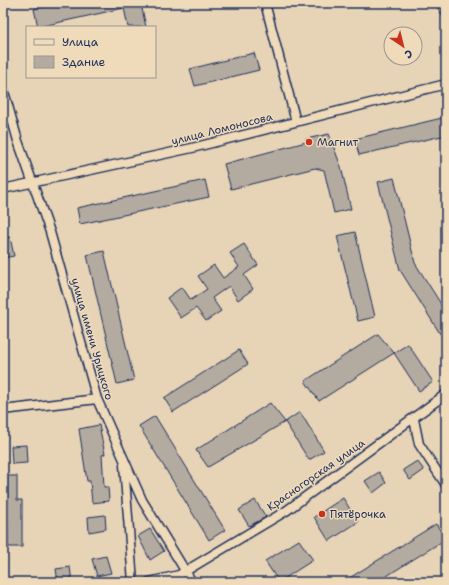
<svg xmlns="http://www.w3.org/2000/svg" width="449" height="585" font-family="'Shantell Sans',sans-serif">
  <rect width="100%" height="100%" fill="#e7d3b5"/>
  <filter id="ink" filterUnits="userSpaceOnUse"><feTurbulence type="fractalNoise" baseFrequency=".025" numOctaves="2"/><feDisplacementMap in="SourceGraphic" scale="8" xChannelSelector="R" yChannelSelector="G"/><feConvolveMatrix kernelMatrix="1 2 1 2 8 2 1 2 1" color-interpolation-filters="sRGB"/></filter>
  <g filter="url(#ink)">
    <!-- building -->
    <path fill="#b4aba0" stroke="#1b2f5e" d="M61 3H133L134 6 141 4 146 27H128L124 8 38 27 34 9Z
      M434 3H446V20Z
      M254 53 259 70 195 86 190 69Z
      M446 117V135L359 155 355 139Z
      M329 134 341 167 351 209 334 213 324 170 315 168 231 189 224 164 306 142V139Z
      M394 178 415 263 446 312V343L400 270 378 182Z
      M205 180 209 197 80 224 77 208Z
      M355 232 375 317 358 321 337 236Z
      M10 237 14 256 3 258V238Z
      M244 244 258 265 244 275 253 289 238 300 229 286 212 298 221 311 206 321 196 308 181 318 167 298 182 287 191 300 207 289 198 276 214 265 223 278 239 267 230 253Z
      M104 251 134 380 117 384 87 255Z
      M378 334 394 353 319 401 305 381Z
      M408 344 433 382 419 391 394 353Z
      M239 350 248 364 173 412 164 398Z
      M270 403 285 422 208 467 196 450Z
      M300 412 324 451 309 460 285 422Z
      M155 416 225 530 209 540 139 426Z
      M99 425 105 454 102 455 104 487H108L109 501 92 503 90 481H87L79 429Z
      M26 445 27 463 12 464 11 446Z
      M417 461 424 470 410 480 403 470Z
      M379 472 386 483 373 493 365 481Z
      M3 476H17V500H22V547H8L7 493H3Z
      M343 498 358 522 329 541 314 517Z
      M255 500 266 517 249 526 239 510Z
      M105 515 106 529 89 532 88 517Z
      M436 524 446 539 377 582H343Z
      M150 529 164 551 150 560 138 536Z
      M299 540 313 560 279 582 265 561Z
      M106 556 111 573 97 576 92 559Z
      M70 567 72 582H58L56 569Z"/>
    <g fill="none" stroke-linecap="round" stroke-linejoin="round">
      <defs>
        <path id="minor" d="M265 3 296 122
          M3 88 18 141 50 232 97 399 142 500 192 582
          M3 189 192 148 446 84
          M3 410 97 399
          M414 419 419 444 446 485
          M124 465 133 582
          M149 582 179 575 286 511 446 394"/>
      </defs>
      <!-- minor casing -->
      <use href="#minor" stroke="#1b2f5e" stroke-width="11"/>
      <!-- minor -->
      <use href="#minor" stroke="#efdab9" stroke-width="8"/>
    </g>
  </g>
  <!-- markers -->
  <g fill="#c8321e" stroke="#efdab9" stroke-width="1.5">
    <circle cx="309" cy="142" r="4"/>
    <circle cx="322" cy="514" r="4"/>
  </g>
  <g text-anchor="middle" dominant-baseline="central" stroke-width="3" stroke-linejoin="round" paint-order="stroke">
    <!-- street labels -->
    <g font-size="11" fill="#1b2f5e" stroke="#efdab9">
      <text transform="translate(222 129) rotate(-14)">улица Ломоносова</text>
      <text transform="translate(92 339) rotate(74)">улица имени Урицкого</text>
      <text transform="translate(316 475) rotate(-35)">Красногорская улица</text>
    </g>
    <!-- poi labels -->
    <g font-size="11" fill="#1b2f5e" stroke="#efdab9" text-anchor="start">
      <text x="317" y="142">Магнит</text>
      <text x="330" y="514">Пятёрочка</text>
    </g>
  </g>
  <!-- margin -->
  <rect width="449" height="585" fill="none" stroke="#efdab9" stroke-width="16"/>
  <rect x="8" y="8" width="433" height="569" fill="none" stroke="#1b2f5e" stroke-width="1.5" filter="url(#ink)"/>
  <!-- legend -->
  <rect x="26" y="26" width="130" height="52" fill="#efdab9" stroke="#9a9695"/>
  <rect x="34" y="39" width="20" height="6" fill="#efdab9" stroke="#9a9695"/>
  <text x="62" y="46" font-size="12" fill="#1b2f5e">Улица</text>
  <rect x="34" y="56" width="20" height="12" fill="#b4aba0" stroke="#9a9695"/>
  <text x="62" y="66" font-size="12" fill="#1b2f5e">Здание</text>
  <!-- north arrow -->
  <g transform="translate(403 46) rotate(145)"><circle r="19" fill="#efdab9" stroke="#9a9695"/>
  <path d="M0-3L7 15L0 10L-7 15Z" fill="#c8321e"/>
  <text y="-6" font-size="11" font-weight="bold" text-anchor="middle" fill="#1b2f5e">С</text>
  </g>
</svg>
